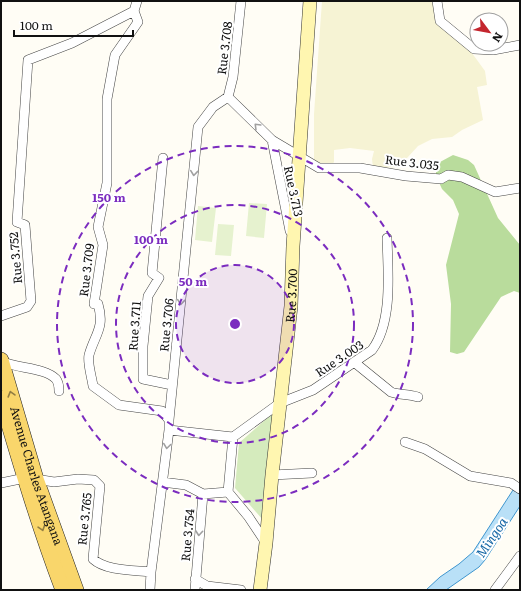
<svg xmlns="http://www.w3.org/2000/svg" width="521" height="591" font-family="Literata,serif">
  <rect width="100%" height="100%" fill="#fffdf5"/>
  <!-- farmland -->
  <path fill="#f6f3d4" d="M322 1H435L438 23 469 49 485 71 487 85 477 87 483 120 462 130 452 137 432 139 418 146 407 158 396 167 373 168 372 159 374 151 350 148 334 150V162L330 167 314 161V114Z"/>
  <!-- green -->
  <path fill="#d5ebbd" d="M274 412 263 520 235 488 239 443Z"/>
  <!-- forest -->
  <path fill="#b9dc9c" d="M453 155 468 160 474 165 498 218 520 245V293L514 291 501 297 464 352 457 354 450 352 451 304 446 265 459 214 453 200 442 189 436 176V168L440 162Z"/>
  <!-- pitch -->
  <path fill="#e6f2cf" d="M249 203 267 204 264 238 246 236Z
    M198 206 216 208 212 242 195 240Z
    M218 224 234 225 231 256 215 255Z"/>
  <!-- water -->
  <path fill="#b9e0f7" stroke="#3f96cf" d="M513 490 520 494V506L485 560 479 567 446 590H426L440 577 459 564 473 552Z"/>
  <g fill="none" stroke-linecap="round" stroke-linejoin="round">
    <defs>
      <path id="street" d="M137 1 134 11 138 22 115 55 107 99V183L98 227 103 245 94 304H98C105 328 95 334 89 355 87 362 92 378 93 386L119 405 162 411 169 420
        M437 1 440 21 474 49 493 50 520 45
        M228 97 233 77 241 1
        M272 140 290 231
        M163 158 152 273 159 278 148 296 143 346V379L172 385
        M1 316 27 307 31 301 25 225 17 222 28 60 72 43 134 11
        M1 361C17 369 44 367 56 379 59 383 59 387 59 391
        M354 362 391 392C399 395 408 394 418 397
        M169 430 233 437 280 403 313 390 372 350C393 322 388 272 387 238
        M405 442 425 449 470 476 511 483 520 489
        M272 475 312 473
        M36 479 54 482 78 479 94 480 100 486 93 559C106 571 133 570 151 572
        M162 482 186 485 203 494 228 492 248 516 266 543
        M1 483 25 478
        M228 492 233 437
        M195 579 207 586 241 590
        M150 590 151 572 169 430V420L198 127 213 107 228 97 272 140 319 168H360L406 176 441 179 448 175 462 177 495 192 520 188
        M195 590 203 494
        M495 590 520 556"/>
      <g id="secondary">
        <path id="s1" d="M260 590 266 543 272 475 291 306 293 246 310 1"/>
      </g>
      <g id="primary">
        <path id="s2" d="M1 360 36 479 76 590"/>
        <path d="M1 398C20 462 39 527 63 590"/>
      </g>
    </defs>
    <!-- street casing -->
    <use href="#street" stroke="#444" stroke-width="10"/>
    <!-- secondary casing -->
    <use href="#secondary" stroke="#333" stroke-width="14"/>
    <!-- primary casing -->
    <use href="#primary" stroke="#222" stroke-width="16"/>
    <!-- street -->
    <use href="#street" stroke="#fff" stroke-width="9"/>
    <!-- secondary -->
    <use href="#secondary" stroke="#fff6b0" stroke-width="13"/>
    <!-- primary -->
    <use href="#primary" stroke="#f9d66b" stroke-width="15"/>
  </g>
  <!-- one-way arrows -->
  <defs><path id="oneway-chevron" d="M-2-3.5L2.5 0L-2 3.5" fill="none" stroke-width="1.6" stroke-linecap="round" stroke-linejoin="round"/></defs>
  <g stroke="#a0a0a0">
    <use href="#oneway-chevron" transform="translate(257 126) rotate(-135)"/>
    <use href="#oneway-chevron" transform="translate(194 173) rotate(96)"/>
    <use href="#oneway-chevron" transform="translate(181 302) rotate(96)"/>
    <use href="#oneway-chevron" transform="translate(167 446) rotate(98)"/>
    <use href="#oneway-chevron" transform="translate(199 533) rotate(95)"/>
  </g>
  <g stroke="#917d42">
    <use href="#oneway-chevron" transform="translate(11 394) rotate(-106)"/>
    <use href="#oneway-chevron" transform="translate(42 528) rotate(72)"/>
  </g>
  <!-- distance rings -->
  <circle cx="235" cy="324" r="59" fill="#7b2cbf" fill-opacity=".12"/>
  <g fill="none" stroke="#7b2cbf" stroke-width="2" stroke-dasharray="7 5">
    <circle cx="235" cy="324" r="59"/>
    <circle cx="235" cy="324" r="119"/>
    <circle cx="235" cy="324" r="178"/>
  </g>
  <g text-anchor="middle" dominant-baseline="central" stroke-width="4" stroke-linejoin="round" paint-order="stroke">
    <!-- street labels -->
    <g font-size="12" fill="#111" stroke="#fff">
      <text transform="translate(224 48) rotate(-83)">Rue 3.708</text>
      <text transform="translate(412 162) rotate(7)">Rue 3.035</text>
      <text transform="translate(294 191) rotate(78)">Rue 3.713</text>
      <text transform="translate(15 258) rotate(-95)">Rue 3.752</text>
      <text transform="translate(86 270) rotate(-83)">Rue 3.709</text>
      <text stroke="none"><textPath href="#s1" startOffset="296">Rue 3.700</textPath></text>
      <text transform="translate(166 325) rotate(-84)">Rue 3.706</text>
      <text transform="translate(134 326) rotate(-86)">Rue 3.711</text>
      <text transform="translate(339 358) rotate(-34)">Rue 3.003</text>
      <text stroke="none"><textPath href="#s2" startOffset="121">Avenue Charles Atangana</textPath></text>
      <text transform="translate(84 519) rotate(-84)">Rue 3.765</text>
      <text transform="translate(187 535) rotate(-85)">Rue 3.754</text>
    </g>
    <!-- water labels -->
    <g font-size="13" font-style="italic" fill="#1768a6" stroke="#fff">
      <text transform="translate(491 537) rotate(-56)">Mingoa</text>
    </g>
  </g>
  <circle cx="235" cy="324" r="6" fill="#7b2cbf" stroke="#fff" stroke-width="2"/>
  <g font-size="12" text-anchor="middle" font-weight="bold" fill="#7b2cbf" stroke="#fff" stroke-width="4" stroke-linejoin="round" paint-order="stroke">
    <text x="109" y="202">150 m</text>
    <text x="151" y="244">100 m</text>
    <text x="193" y="286">50 m</text>
  </g>
  <!-- border -->
  <rect width="521" height="591" fill="none" stroke="#111111" stroke-width="4"/>
  <!-- north arrow -->
  <g transform="translate(489 32) rotate(122)"><circle r="19" fill="#ffffff" stroke="#a0a0a0"/>
  <path d="M0-3L7 15L0 10L-7 15Z" fill="#c4262e"/>
  <text y="-6" font-size="11" font-weight="bold" text-anchor="middle" fill="#111111">N</text>
  </g>
  <!-- scale -->
  <path d="M14 30v6h119v-6" fill="none" stroke="#111111" stroke-width="2"/>
  <text x="20" y="30" font-size="12" fill="#111111" stroke="#ffffff" stroke-width="3" paint-order="stroke">100 m</text>
</svg>
